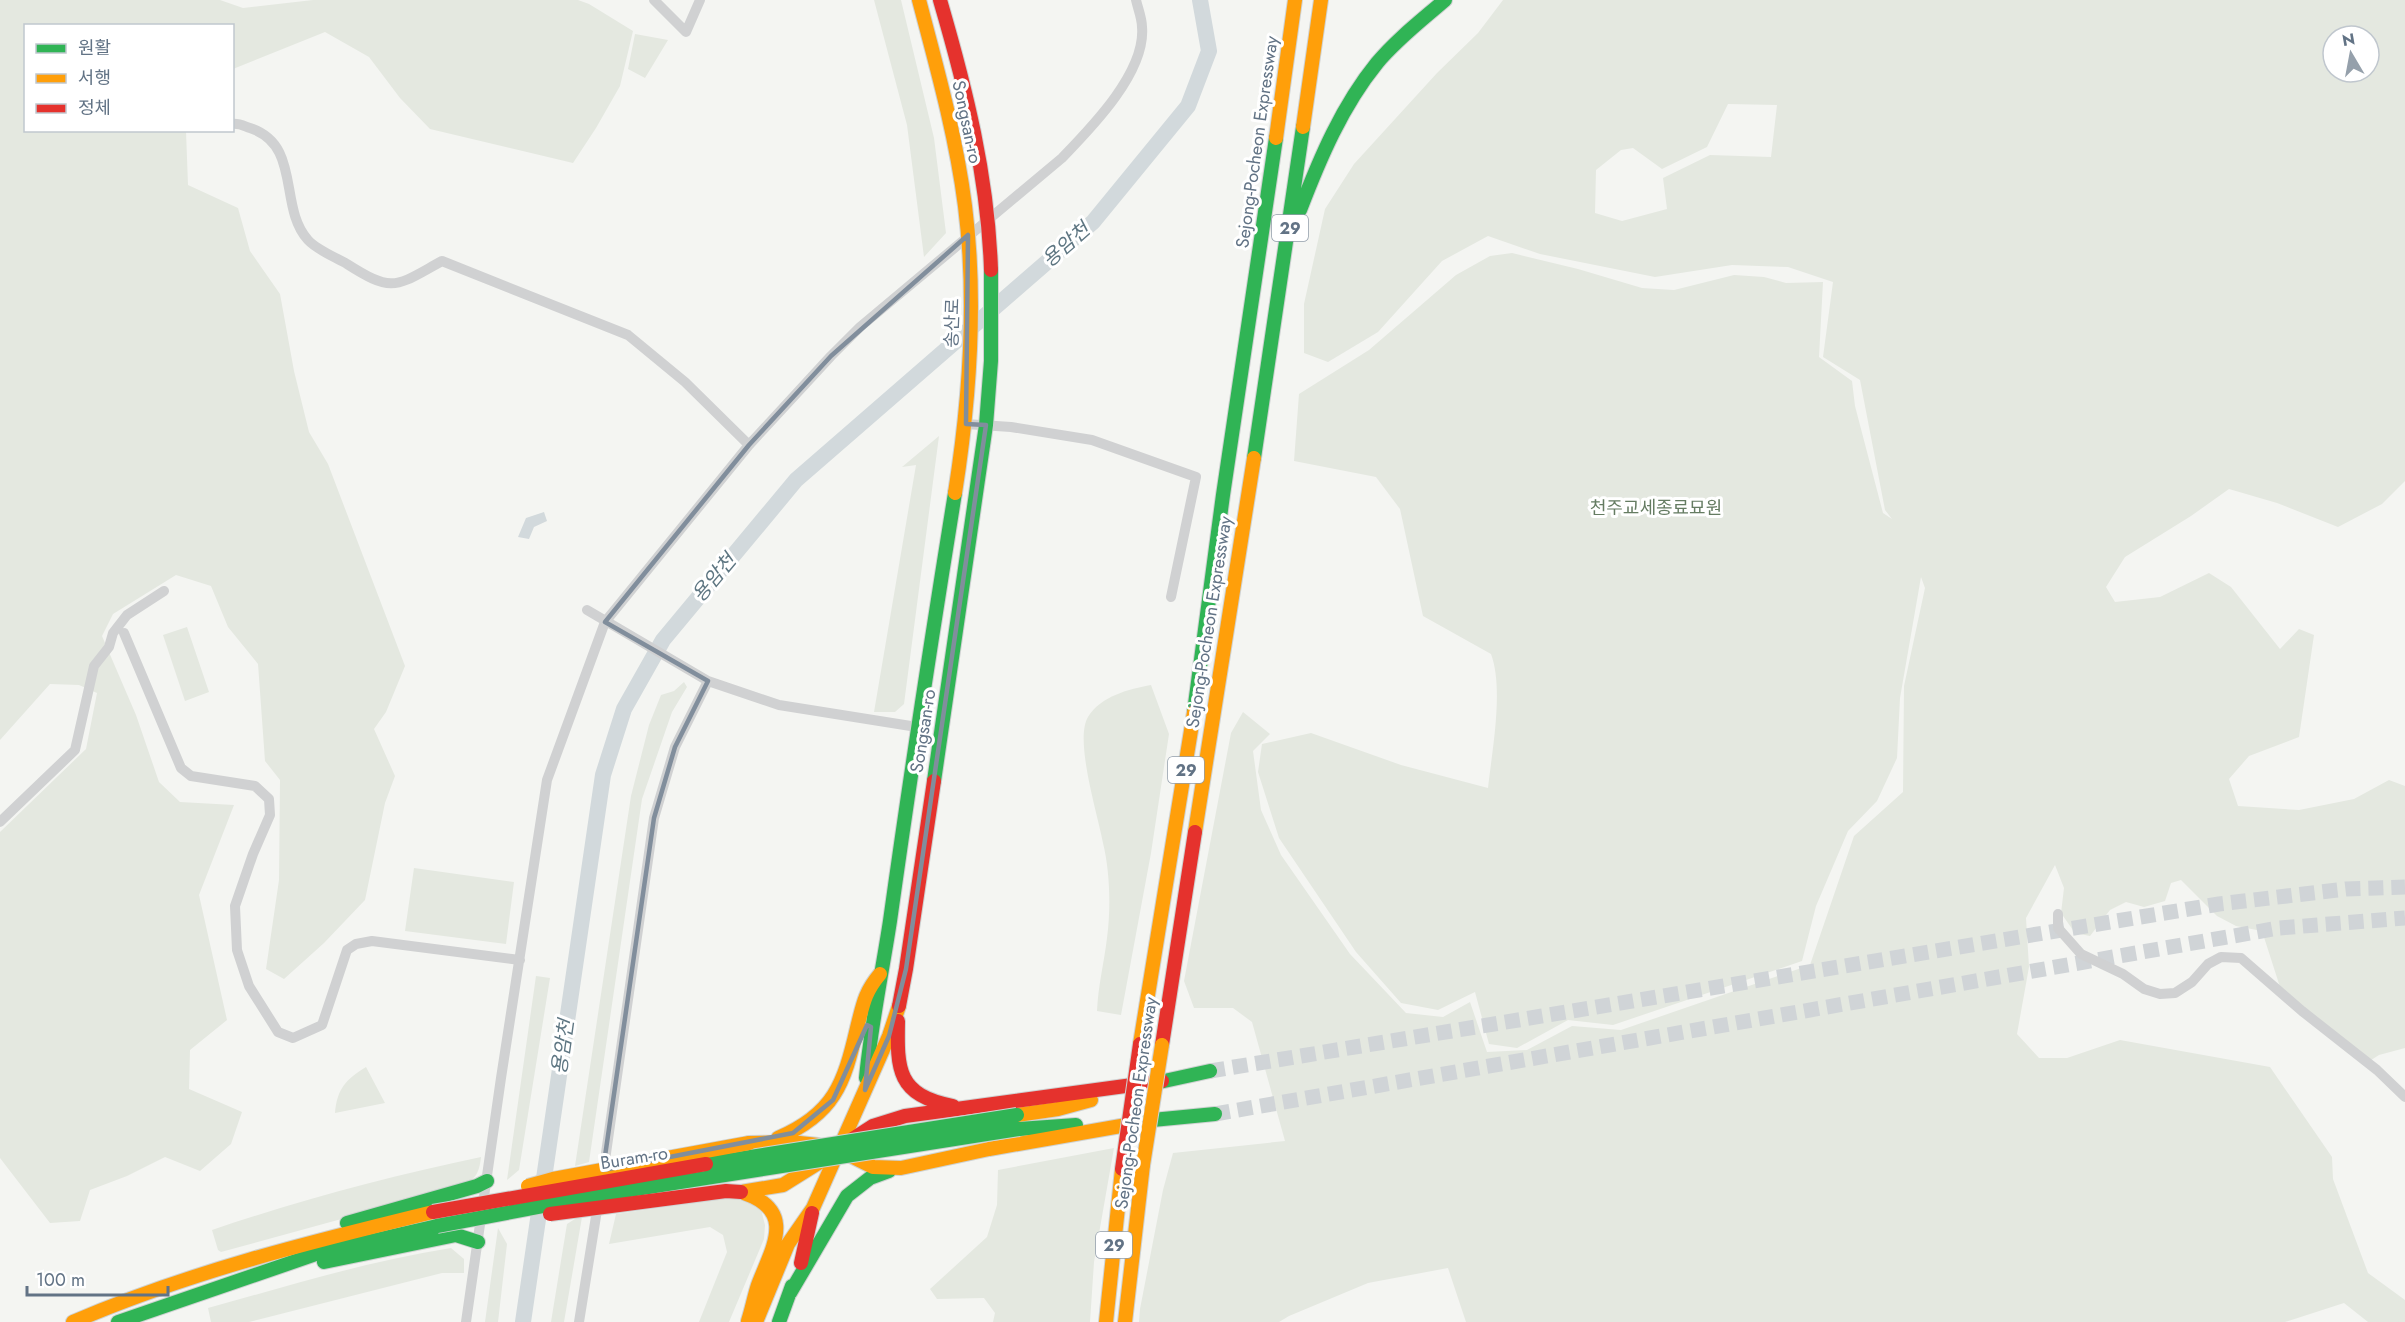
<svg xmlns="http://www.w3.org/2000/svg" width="2405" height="1322" font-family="Jost,'Noto Sans KR',sans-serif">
  <rect width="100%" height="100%" fill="#f4f5f2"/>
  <!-- green -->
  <path fill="#e4e8e0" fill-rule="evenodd" d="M0 0H220L243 8 313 0H578L589 4 633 31 620 86 596 128 573 163 430 129 400 98 369 57 325 32 233 69 232 26H26V130L186 131 188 185 238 208 250 251 280 294 294 371 309 432 328 464 405 666 386 712 374 729 395 776 385 803 365 900 324 943 284 979 266 969 279 880 280 780 265 761 258 664 228 627 211 586 176 575 113 614 102 636 136 715 159 782 180 802 234 805 199 895 227 1020 190 1050 189 1089 242 1112 231 1144 200 1171 165 1157 127 1176 90 1190 80 1221 50 1223 0 1158V832L86 749 97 693 79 685 50 684 0 740Z
    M874 0H901L934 138 946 233 924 257 907 125Z
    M1503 0H2405V481L2382 504 2338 527 2277 503 2229 489 2191 516 2125 557 2106 587 2115 602 2160 597 2209 573 2231 587 2280 649 2299 629 2314 635 2299 737 2249 756 2229 779 2238 806 2299 810 2354 799 2389 780 2405 786V1048L2379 1055 2368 1062 2280 987 2262 931 2236 926 2217 916 2181 880 2171 883 2165 901 2144 907 2126 902 2110 910 2090 936 2075 933 2061 913 2064 888 2055 865 2026 918 2029 967 2017 1034 2039 1058H2067L2120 1040 2270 1067 2332 1157 2333 1179 2368 1273 2405 1300V1322H2368L2344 1303 2285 1322H1466L1448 1268 1368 1283 1289 1316 1279 1322H1139L1140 1309 1163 1190 1173 1153 1285 1141 1252 1022 1233 1008H1194L1184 981 1231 733 1243 712 1270 734 1253 751 1261 810 1281 855 1350 954 1406 1013 1443 1017 1470 1002 1487 1052 1527 1050 1572 1026 1621 1030 1810 965 1854 836 1903 792 1904 686 1925 588 1921 577 1900 698 1897 758 1877 801 1848 831 1816 906 1802 961 1613 1025 1568 1020 1517 1048 1489 1044 1475 992 1438 1010 1401 1003 1356 952 1279 838 1258 772 1262 744 1311 733 1401 765 1488 788C1492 751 1504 689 1491 654L1423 616 1400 509 1376 477 1294 461 1299 394 1369 350 1456 275 1490 256 1512 253 1578 269 1642 288 1674 290 1734 275 1764 277 1786 283 1823 282 1819 357 1852 381 1855 406 1883 513 1892 519 1885 510 1860 380 1823 357 1833 282 1788 267 1732 265 1655 277 1540 254 1488 236 1442 261 1378 332 1328 362 1304 353V304L1325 209 1354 164 1437 73 1478 33ZM2333 36H2369V72H2333ZM1728 104 1777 105 1771 157 1710 155 1663 178 1667 209 1622 221 1595 213 1596 170 1621 150 1633 148 1662 169 1707 147Z
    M635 34 668 40 645 78 628 69Z
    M939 436 904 704 895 712H874L916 465 902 467Z
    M187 627 209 692 185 701 163 635Z
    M684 682 687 687 672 712 642 799 589 1162 575 1166 631 796 649 725 661 695 674 691Z
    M1151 685 1169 734 1151 853 1121 1015 1097 1011C1098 986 1104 963 1107 938 1111 908 1110 872 1103 843 1098 815 1074 740 1088 717 1101 696 1129 689 1151 685Z
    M414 868 514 882 506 944 405 931Z
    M536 976 550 978 519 1170 507 1180Z
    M366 1067 385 1103 335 1113C337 1089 346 1079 366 1067Z
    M1114 1148 1094 1262 1090 1322H993L995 1313 984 1298 937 1299 930 1289 987 1237 997 1205 998 1170Z
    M481 1157C479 1175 475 1180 458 1187L221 1252 218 1250 212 1230C300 1200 390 1176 481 1157Z
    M736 1197 750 1202 761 1209 765 1225 764 1239 729 1322H699L727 1252 723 1235 710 1227 609 1244 616 1214Z
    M578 1217H582L564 1322H551L567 1224Z
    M498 1228 507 1244 498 1322H485Z
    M451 1248 464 1259V1273H442L249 1322H211L208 1308C288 1286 368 1261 451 1248Z"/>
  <!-- water -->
  <path fill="#d2d9dc" d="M544 512 547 521 534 527 529 539 518 537 526 518Z"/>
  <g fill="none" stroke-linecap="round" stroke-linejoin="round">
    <!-- river -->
    <path stroke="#d2d9dc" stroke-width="16" d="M523 1322 603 775 624 709 663 640 796 480 1093 222 1188 106 1209 51 1200 0"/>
    <!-- secondary-tunnel -->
    <path stroke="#d0d4d7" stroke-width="15" stroke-dasharray="15 8" stroke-linecap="butt" d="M1210 1071 2219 904 2346 889 2405 887
      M1215 1114 2279 928 2405 918"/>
    <defs>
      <path id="fast" d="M1300 210C1320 158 1342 106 1377 63 1397 39 1422 20 1445 0
        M1254 458 1303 127
        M1194 712 1223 495 1276 138
        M934 781 986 425 991 361V270
        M866 1078C871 1025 882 973 890 921 910 778 932 635 955 493
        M1155 1083 1210 1071
        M1142 1121 1215 1114
        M1019 1129 1076 1125
        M347 1223 477 1186 487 1181
        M324 1262 456 1235 478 1242
        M790 1293 847 1196 870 1178 889 1171
        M118 1322 319 1253 437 1226
        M779 1322 792 1286"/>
      <path id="slow" d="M919 0C937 68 956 136 965 206 977 301 970 398 955 493
        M1303 127 1321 0
        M1276 138 1295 0
        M1195 832 1254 458
        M1140 1044 1194 712
        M1017 1115 1058 1109 1091 1100
        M778 1138C834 1114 844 1084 857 1028 863 1005 864 993 880 974
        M749 1143 790 1142 818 1145
        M841 1151 873 1167 901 1168 989 1149 1138 1123
        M741 1192 783 1185 823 1160
        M744 1193C797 1211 772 1248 758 1285 754 1297 752 1309 748 1321
        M73 1322C189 1272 310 1242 433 1212
        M756 1322 788 1244 813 1208 889 1036 899 1006
        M1106 1322 1122 1169
        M1125 1322 1143 1165"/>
      <path id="jam" d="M940 0C966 89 988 177 991 270
        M899 1006 906 969 934 781
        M898 1021C897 1070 897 1095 953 1106
        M1162 1045 1195 832
        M845 1144 873 1126 905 1116 1162 1081
        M801 1263 812 1213"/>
    </defs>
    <!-- fast casing -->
    <use href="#fast" stroke="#cfd2d2" stroke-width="16"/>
    <!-- slow casing -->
    <use href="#slow" stroke="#cfd2d2" stroke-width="16"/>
    <!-- jam casing -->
    <use href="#jam" stroke="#cfd2d2" stroke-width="16"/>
    <!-- street -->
    <path stroke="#d0d1d2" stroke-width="10" d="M654 0 686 32 700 0
      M232 124C239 123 244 126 250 128 302 145 278 207 308 240 317 250 335 257 347 264 394 294 396 286 442 261L628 335 685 382 749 445
      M966 424 1011 427 1092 440 1196 477 1171 597
      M587 610 708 681
      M124 633 181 768 191 776 255 786 269 799 270 815 253 854 235 906 237 950 249 986 278 1032 293 1038 322 1025 347 950 356 944 372 941 520 960
      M0 822 75 750 94 666 109 647 113 633 127 615 164 591
      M2058 914V928L2081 954 2123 974 2144 989 2160 994 2175 993 2192 982 2208 964 2221 957 2241 958 2302 1011 2377 1070 2405 1097
      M603 1174 654 818 675 747 708 681 779 705 917 727
      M466 1322 501 1078 547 780 605 622 749 445 831 356 860 327 1062 158C1092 127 1146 72 1142 27 1142 18 1138 9 1136 0
      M579 1322 598 1204"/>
    <!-- fast -->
    <use href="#fast" stroke="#30b455" stroke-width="14"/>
    <!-- slow -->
    <use href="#slow" stroke="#ff9f0a" stroke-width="14"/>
    <!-- jam -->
    <use href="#jam" stroke="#e5322d" stroke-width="14"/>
    <defs>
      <path id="fast-bridge" d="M706 1164 1017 1115
        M437 1226 623 1191 1019 1129"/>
      <path id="slow-bridge" d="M1143 1165 1162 1045
        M528 1186 553 1179 749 1143"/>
      <path id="jam-bridge" d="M1122 1169 1140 1044
        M433 1212 706 1164
        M550 1214 726 1191 741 1192"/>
    </defs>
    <!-- fast-bridge casing -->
    <use href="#fast-bridge" stroke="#cfd2d2" stroke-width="16" stroke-linecap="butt"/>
    <!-- slow-bridge casing -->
    <use href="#slow-bridge" stroke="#cfd2d2" stroke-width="16" stroke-linecap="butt"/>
    <!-- jam-bridge casing -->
    <use href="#jam-bridge" stroke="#cfd2d2" stroke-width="16" stroke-linecap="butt"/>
    <!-- fast-bridge -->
    <use href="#fast-bridge" stroke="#30b455" stroke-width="14"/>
    <!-- slow-bridge -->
    <use href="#slow-bridge" stroke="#ff9f0a" stroke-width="14"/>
    <!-- jam-bridge -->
    <use href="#jam-bridge" stroke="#e5322d" stroke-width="14"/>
  </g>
  <!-- marked area -->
  <path fill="none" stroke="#818e9c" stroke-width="4.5" stroke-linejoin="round" d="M968 235 966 424 986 425 906 969 889 1036 865 1090 871 1027 867 1025 833 1100 793 1133 603 1170 654 818 675 747 708 681 605 622 749 445 831 356Z"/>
  <g text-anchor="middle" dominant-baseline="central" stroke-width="6" stroke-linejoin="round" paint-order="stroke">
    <!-- shield labels -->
    <g fill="#fff" stroke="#919daa" stroke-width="1.5">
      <rect x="1272" y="215" width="36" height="26" rx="4.5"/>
      <rect x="1168" y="757" width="36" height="26" rx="4.5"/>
      <rect x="1096" y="1232" width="36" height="26" rx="4.5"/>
    </g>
    <g font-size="16" font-weight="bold" fill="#627385">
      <text x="1290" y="228">29</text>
      <text x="1186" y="770">29</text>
      <text x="1114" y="1245">29</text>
    </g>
    <!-- street labels -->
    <g font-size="18" fill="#627385" stroke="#fff">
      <text transform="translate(967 122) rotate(78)">Songsan-ro</text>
      <text transform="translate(1257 142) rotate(-82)">Sejong-Pocheon Expressway</text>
      <text transform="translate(952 323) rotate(-88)">송산로</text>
      <text transform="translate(1209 622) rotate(-81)">Sejong-Pocheon Expressway</text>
      <text transform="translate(923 731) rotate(-81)">Songsan-ro</text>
      <text transform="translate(1136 1103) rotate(-82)">Sejong-Pocheon Expressway</text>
      <text transform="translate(634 1158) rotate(-9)">Buram-ro</text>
    </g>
    <!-- park labels -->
    <g font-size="18" fill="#657c62" stroke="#fff">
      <text x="1656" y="508">천주교세종료묘원</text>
    </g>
    <!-- water labels -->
    <g font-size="20" font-style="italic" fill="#5e7682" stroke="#fff">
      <text transform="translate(1066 245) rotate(-41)">용암천</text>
      <text transform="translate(714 578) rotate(-50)">용암천</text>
      <text transform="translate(563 1047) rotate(-82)">용암천</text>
    </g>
  </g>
  <!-- legend -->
  <rect x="24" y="24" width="210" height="108" fill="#ffffff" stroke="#c0c7ce" stroke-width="1.5"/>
  <rect x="36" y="44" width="30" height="9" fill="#30b455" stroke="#c0c7ce" stroke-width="1.5"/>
  <text x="78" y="54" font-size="18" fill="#627385">원활</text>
  <rect x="36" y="74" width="30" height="9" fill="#ff9f0a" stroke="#c0c7ce" stroke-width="1.5"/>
  <text x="78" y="84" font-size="18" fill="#627385">서행</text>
  <rect x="36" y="104" width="30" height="9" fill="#e5322d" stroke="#c0c7ce" stroke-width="1.5"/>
  <text x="78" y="114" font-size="18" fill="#627385">정체</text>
  <!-- north arrow -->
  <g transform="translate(2351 54) rotate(350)"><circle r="28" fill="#ffffff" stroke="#c0c7ce" stroke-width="1.5"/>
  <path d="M0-4.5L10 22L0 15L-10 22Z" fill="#95a0ab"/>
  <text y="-9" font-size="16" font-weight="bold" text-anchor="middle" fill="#627385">N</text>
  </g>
  <!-- scale -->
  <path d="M27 1286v9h141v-9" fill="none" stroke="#627385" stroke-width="3"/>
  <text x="36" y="1286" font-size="18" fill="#627385" stroke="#ffffff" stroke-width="4.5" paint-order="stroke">100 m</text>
</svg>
